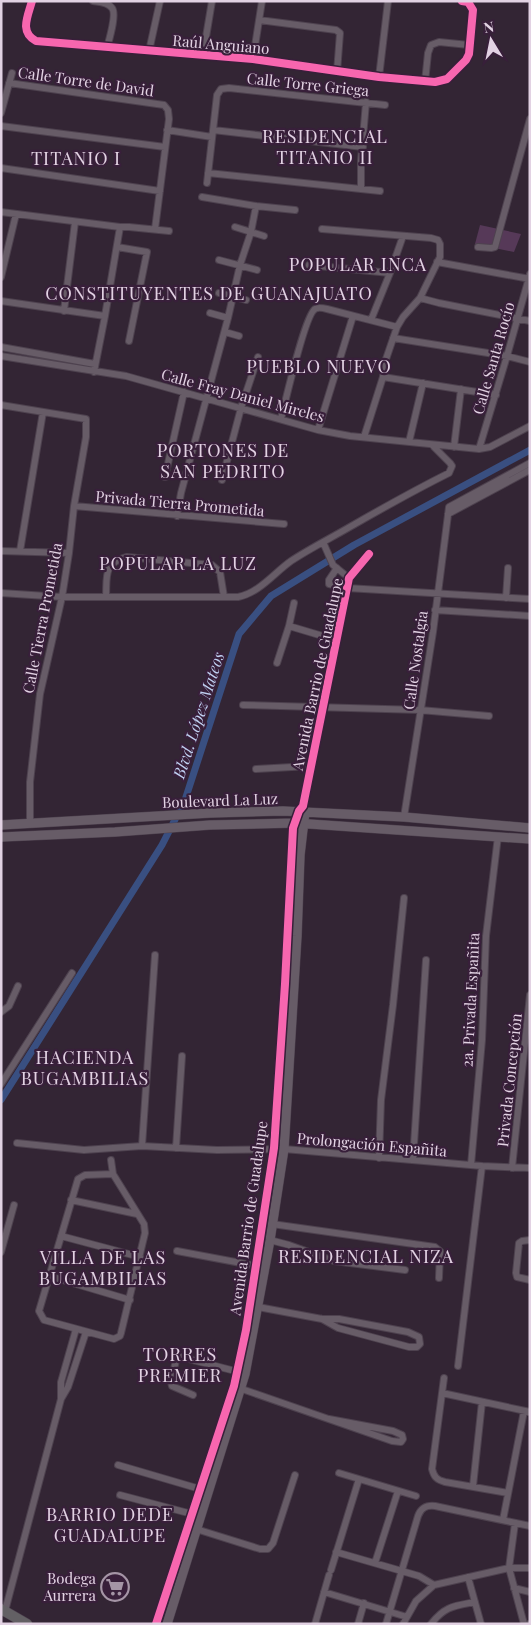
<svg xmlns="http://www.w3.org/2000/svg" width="531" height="1625" font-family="'Playfair Display',serif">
  <rect width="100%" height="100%" fill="#332534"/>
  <!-- green -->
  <path fill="#563958" d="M480 225 521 234 514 252 475 244Z"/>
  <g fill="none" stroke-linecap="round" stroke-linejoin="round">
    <!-- canal -->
    <path stroke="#394f81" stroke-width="7" d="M1 1100 162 845 185 800 239 634 271 596 354 545 530 450"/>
    <defs>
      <path id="street" d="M32 1C28 16 19 32 36 41L253 59 379 77 435 82 447 79 466 60 469 54 473 10 468 2 462 1
        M93 1C99 2 108 2 112 8 117 14 109 40 107 48
        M259 20 336 30 340 33 337 72
        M149 51 160 1
        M203 55 212 1
        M253 59 262 1
        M379 77 388 1
        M425 82 428 53 431 45 439 42 469 45
        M9 83 164 105 168 110 169 119 155 229
        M1 113 12 73
        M1 126 165 147
        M167 130 212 137
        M213 130 363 147
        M1 168 160 191
        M208 173 380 191
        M207 183 217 95 221 89 229 88 385 105
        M361 189V161L366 102
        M202 197 256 206 295 210
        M1 212 120 227H129L169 231
        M235 227 264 236
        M322 229 431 238 438 240 440 244V257L420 298 403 317 397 327 385 362 383 377 364 437
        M117 247 147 252 129 341
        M478 247 491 248 495 247 530 119
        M219 260 257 270
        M437 262 530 279
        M309 265 390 273
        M1 277 16 214
        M219 293 246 300
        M420 298 439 303 530 321
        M1 301 105 316
        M64 311 75 222
        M210 313 228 318
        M371 320 390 273 403 236
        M225 332 239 336
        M393 338 507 356 530 362
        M1 347 95 364
        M1 356 126 376 318 430 350 436 479 449 490 447 530 426
        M94 372 105 316 120 227
        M383 377 496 395
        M1 405 86 419V437L74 506 69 553 62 597 40 694 30 782V823
        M281 419C285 403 305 315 315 309 318 307 323 308 327 309L397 327
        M318 430 353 316
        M409 442 423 383
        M454 447 461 389
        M479 449 507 356 530 274
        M165 477 184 392
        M222 480 241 408 258 357
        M74 506 284 524
        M448 514 530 470
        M177 516 181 493 228 318 240 265 251 232 256 206
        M323 542 333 565 349 578
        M1 551 69 553
        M20 551 43 412
        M337 568 329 580V584L347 588 530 599
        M1 593 62 597H238C259 593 274 573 291 561 309 549 329 539 348 528 381 509 415 490 449 473L452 466 450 463 432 445
        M106 597C107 576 103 563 127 557L212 565 220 572 224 597
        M506 598 508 568
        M435 610 530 616
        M289 626 336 640
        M277 663 289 626 294 603
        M243 705 420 710 489 716
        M256 769 310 766
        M299 811 303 806 349 578 369 554
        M404 817 433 632 449 507 530 463
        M1 1012 9 1006 18 986
        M1 1084 72 973
        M17 1143 84 1150 142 1146 217 1150 284 1149 482 1166 530 1168
        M142 1146 155 955
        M176 1148 182 1056
        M379 1158 381 1100 393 1005 404 898
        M111 1160 113 1174 144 1224 145 1233 121 1333 120 1336 114 1339 44 1320 39 1311 78 1179 85 1175 113 1174
        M413 1160 426 960
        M471 1165 482 1040 486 936 498 836
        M512 1168 530 995
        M71 1200 137 1214
        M272 1224 435 1247 440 1251 439 1278
        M61 1236 140 1257
        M270 1240 289 1245 334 1261 405 1270
        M530 1240 522 1241 519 1243 516 1273 517 1277 530 1280
        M177 1251 257 1266
        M1 1252 14 1205
        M49 1276 130 1300
        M258 1307 322 1319H339L408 1332 419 1337 420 1344 417 1347H409L338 1328 322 1319
        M458 1366 482 1166
        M444 1378 432 1469C434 1477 437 1480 445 1482L508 1493
        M239 1388 392 1441 401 1442 403 1439 402 1435 393 1431 329 1419
        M442 1393 530 1412
        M193 1395 172 1386 171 1382 177 1356 239 1372
        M61 1398V1382L76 1329
        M118 1465 200 1489
        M339 1473 416 1496
        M473 1486 482 1402
        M120 1495 192 1514
        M503 1520 524 1411
        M515 1523 509 1568 524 1624
        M196 1529 260 1549H268L273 1543 295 1475
        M336 1552 419 1576 434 1585 509 1568H530
        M375 1563 398 1491
        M331 1570 359 1479
        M468 1577 481 1624
        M514 1588 530 1592
        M324 1592 407 1617
        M5 1611 61 1399 68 1387 86 1332
        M315 1624 329 1575
        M358 1624 364 1603
        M386 1624 418 1516C421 1508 426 1505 435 1506L530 1526
        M403 1624 416 1601 434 1585
        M431 1624C445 1606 454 1606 475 1602
        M529 1624H530"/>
      <path id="secondary" d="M1 825 211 813 283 811 404 817 530 828
        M1 837 115 832 210 825 295 823 530 839
        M156 1624 234 1386 246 1330 274 1148 285 984 293 833 299 811
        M167 1624 245 1374 270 1240 284 1149 297 936 300 855 305 812"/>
      <path id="primary" d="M1 1609 27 1624"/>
    </defs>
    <!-- street casing -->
    <use href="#street" stroke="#4e424f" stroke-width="8"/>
    <!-- secondary casing -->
    <use href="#secondary" stroke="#4e424f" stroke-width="10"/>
    <!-- primary casing -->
    <use href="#primary" stroke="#4e424f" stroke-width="11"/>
    <!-- street -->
    <use href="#street" stroke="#675c67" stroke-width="6"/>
    <!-- secondary -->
    <use href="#secondary" stroke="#675c67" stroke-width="9"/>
    <!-- primary -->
    <use href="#primary" stroke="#636064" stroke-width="10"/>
    <defs>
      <path id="cycleway" d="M32 1C28 16 19 32 36 41L253 59 379 77 435 82 447 79 466 60 469 54 473 10 468 2 462 1
        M156 1624 234 1386 246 1330 274 1148 285 984 293 828 299 811 303 806 349 578 369 554"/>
    </defs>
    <!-- cycleway casing -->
    <use href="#cycleway" stroke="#381f3a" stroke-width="11"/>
    <!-- cycleway -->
    <use href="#cycleway" stroke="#f766af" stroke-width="8"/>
  </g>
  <!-- icons -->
  <defs>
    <symbol id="supermarket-ring" viewBox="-11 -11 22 22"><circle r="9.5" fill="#381f3a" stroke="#a595a6" stroke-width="1.5"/><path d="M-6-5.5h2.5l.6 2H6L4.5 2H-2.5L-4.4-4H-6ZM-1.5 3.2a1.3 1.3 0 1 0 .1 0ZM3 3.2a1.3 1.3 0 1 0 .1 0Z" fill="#a595a6"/></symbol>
  </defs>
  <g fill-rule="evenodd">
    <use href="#supermarket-ring" x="99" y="1571" width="32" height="32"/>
  </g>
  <g text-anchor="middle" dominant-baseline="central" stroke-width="4.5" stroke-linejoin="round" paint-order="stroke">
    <!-- street labels -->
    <g font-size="15" fill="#e2d2e3" stroke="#381f3a">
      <text transform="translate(221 44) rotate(5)">Raúl Anguiano</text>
      <text transform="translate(86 81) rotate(8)">Calle Torre de David</text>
      <text transform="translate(308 84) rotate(6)">Calle Torre Griega</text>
      <text transform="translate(493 358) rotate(-74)">Calle Santa Rocío</text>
      <text transform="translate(243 395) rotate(15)">Calle Fray Daniel Mireles</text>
      <text transform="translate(180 503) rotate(5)">Privada Tierra Prometida</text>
      <text transform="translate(42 618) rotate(-79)">Calle Tierra Prometida</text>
      <text transform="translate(415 660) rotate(-82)">Calle Nostalgia</text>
      <text transform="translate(317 674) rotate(-78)">Avenida Barrio de Guadalupe</text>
      <text transform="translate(220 800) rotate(-2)">Boulevard La Luz</text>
      <text transform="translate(470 1000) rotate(-87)">2a. Privada Españita</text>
      <text transform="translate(509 1080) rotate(-84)">Privada Concepción</text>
      <text transform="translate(372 1144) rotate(5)">Prolongación Españita</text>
      <text transform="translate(248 1218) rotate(-82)">Avenida Barrio de Guadalupe</text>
    </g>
    <!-- poi labels -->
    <g font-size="15" fill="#e2d2e3" stroke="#381f3a" text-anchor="end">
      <text x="96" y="1578">Bodega<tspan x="96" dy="17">Aurrera</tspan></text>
    </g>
    <!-- water labels -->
    <g font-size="16" font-style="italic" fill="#c0d0f1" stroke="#381f3a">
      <text transform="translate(198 715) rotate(-72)">Blvd. López Mateos</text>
    </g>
    <!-- quarter labels -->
    <g font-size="18" letter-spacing="1" fill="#e2d2e3" stroke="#381f3a">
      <text x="325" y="136">RESIDENCIAL<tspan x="325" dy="21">TITANIO II</tspan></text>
      <text x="76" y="158">TITANIO I</text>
      <text x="358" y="264">POPULAR INCA</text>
      <text x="209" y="293">CONSTITUYENTES DE GUANAJUATO</text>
      <text x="319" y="366">PUEBLO NUEVO</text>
      <text x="223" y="450">PORTONES DE<tspan x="223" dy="21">SAN PEDRITO</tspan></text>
      <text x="178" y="563">POPULAR LA LUZ</text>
      <text x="85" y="1057">HACIENDA<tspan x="85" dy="21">BUGAMBILIAS</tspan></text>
      <text x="366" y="1256">RESIDENCIAL NIZA</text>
      <text x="103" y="1257">VILLA DE LAS<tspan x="103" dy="21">BUGAMBILIAS</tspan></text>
      <text x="180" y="1354">TORRES<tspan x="180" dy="21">PREMIER</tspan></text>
      <text x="110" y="1514">BARRIO DEDE<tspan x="110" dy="21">GUADALUPE</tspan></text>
    </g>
  </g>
  <!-- border -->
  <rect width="531" height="1625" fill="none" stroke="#e2d2e3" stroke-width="5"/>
  <!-- north arrow -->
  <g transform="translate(491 40) rotate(350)" stroke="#381f3a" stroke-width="4" paint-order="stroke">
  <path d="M0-4L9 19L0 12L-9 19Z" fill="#e2d2e3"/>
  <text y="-8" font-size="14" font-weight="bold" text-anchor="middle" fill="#e2d2e3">N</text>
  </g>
</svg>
